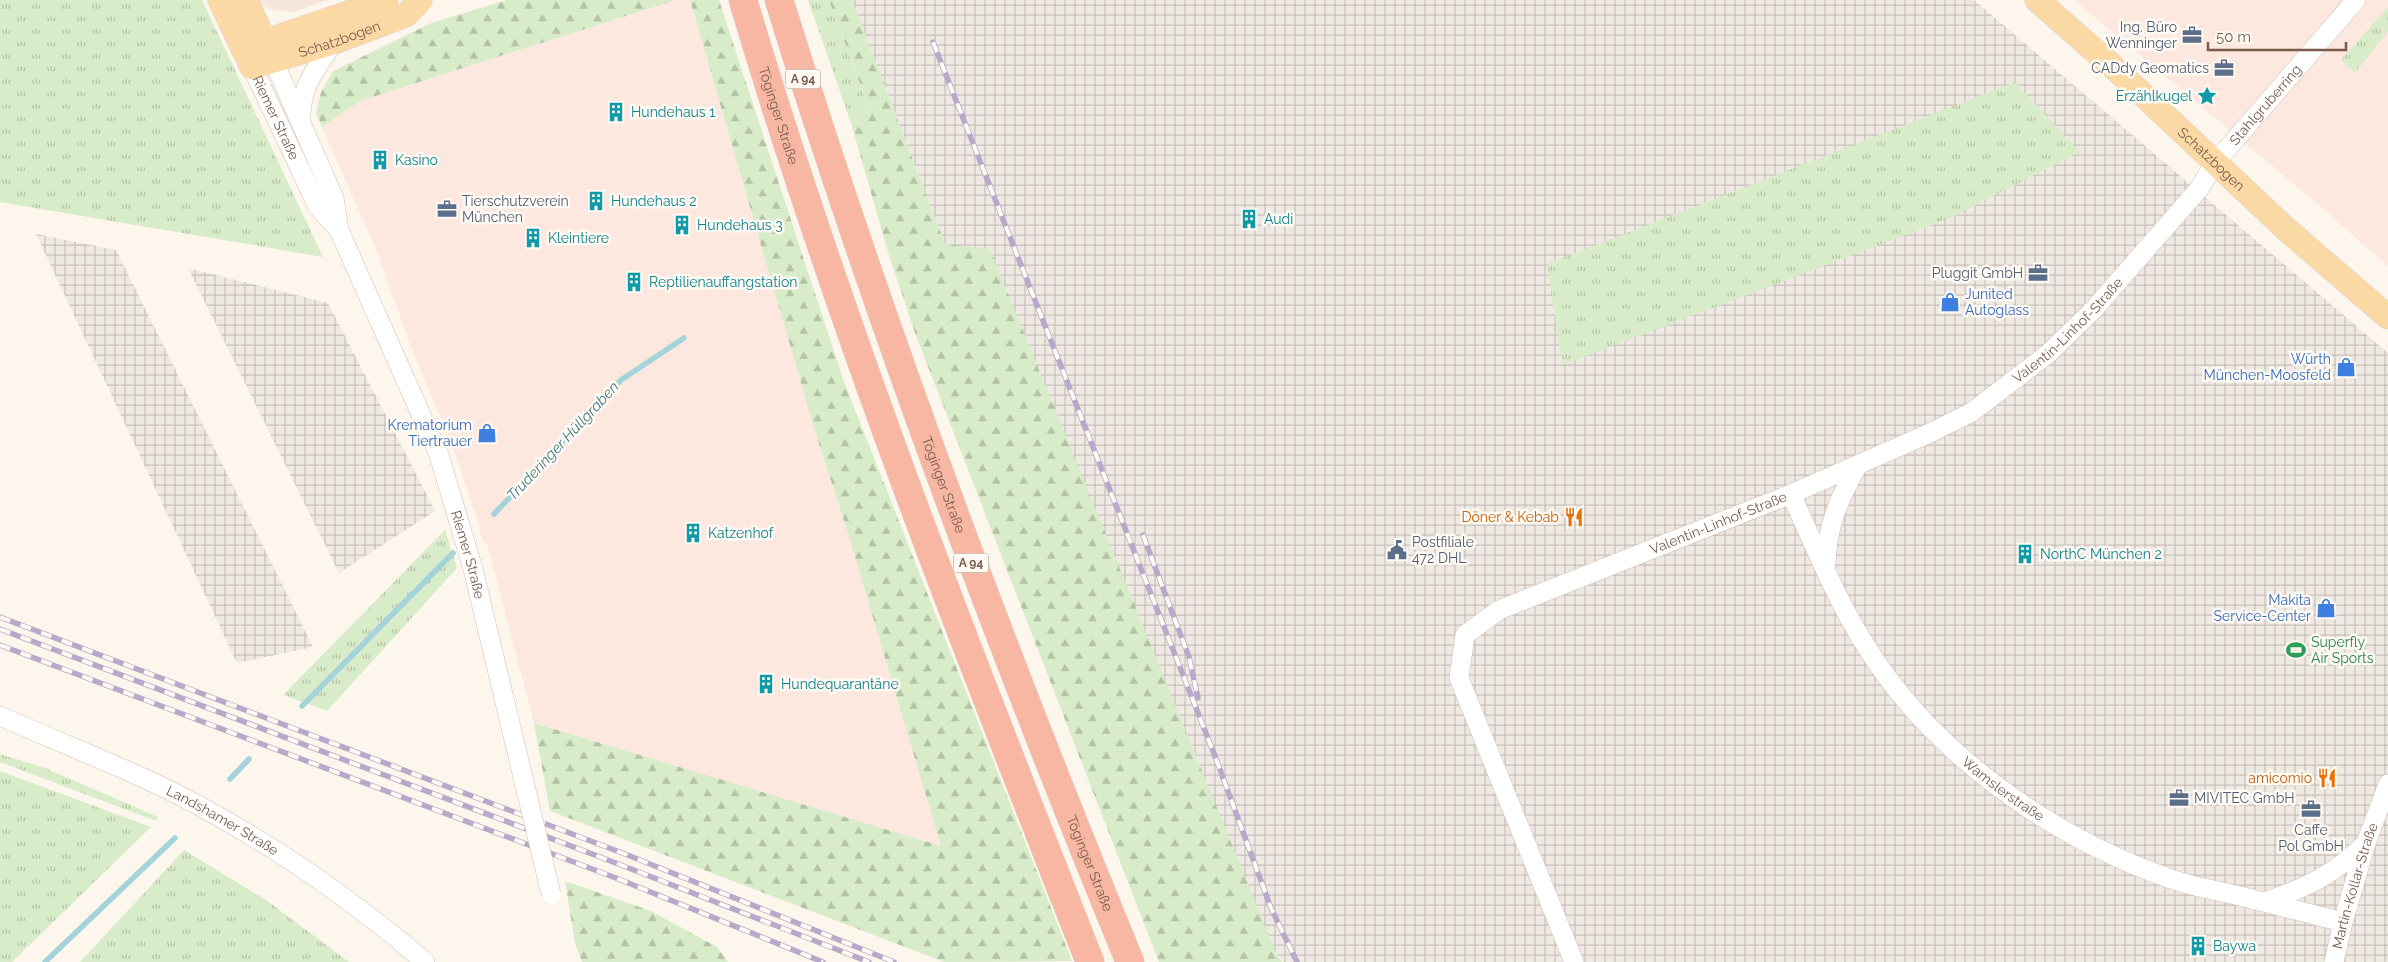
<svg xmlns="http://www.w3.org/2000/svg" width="2388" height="962" font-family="Raleway,sans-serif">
  <defs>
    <pattern id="industrial-grid" width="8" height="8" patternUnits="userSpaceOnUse" patternTransform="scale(1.25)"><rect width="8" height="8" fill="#efe9e4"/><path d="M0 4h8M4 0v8" fill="none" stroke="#c7c0bb"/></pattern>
    <pattern id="grass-tufts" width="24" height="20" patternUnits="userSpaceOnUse" patternTransform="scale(1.25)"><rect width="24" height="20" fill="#d8ecc9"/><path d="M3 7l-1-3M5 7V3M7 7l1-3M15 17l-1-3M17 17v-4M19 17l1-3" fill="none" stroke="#b4c2a5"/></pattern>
    <pattern id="forest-firs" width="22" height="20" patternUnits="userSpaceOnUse" patternTransform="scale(1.25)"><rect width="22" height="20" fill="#d8ecc9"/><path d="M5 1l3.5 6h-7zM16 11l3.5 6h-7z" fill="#b4c2a5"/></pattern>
  </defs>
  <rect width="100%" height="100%" fill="#fdf6ec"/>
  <!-- residential -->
  <path fill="#f5e8da" d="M257 0H328L292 12 268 9Z"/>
  <!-- commercial -->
  <path fill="#fde8e0" d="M676 0H690L813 425 846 527 942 847 534 723 487 543 482 540 478 522 452 445 411 347 376 249 322 127 360 101Z
    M2074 0H2388V266L2321 207Z"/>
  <!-- industrial -->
  <path fill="url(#industrial-grid)" d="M852 0H1974L2388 353V962H1283L1276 953 945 244Z
    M36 234 116 250 313 647 237 663Z
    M188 268 328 303 435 511 339 573Z"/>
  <!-- grass -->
  <path fill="url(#grass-tufts)" d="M0 0H202L323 257 0 202Z
    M808 0H829L869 109 851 123Z
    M2388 7V31L2355 73 2341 60Z
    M2015 82 2080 152 1950 218 1562 365 1547 264Z
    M445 530 457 568 327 711 283 695Z
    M0 754 45 768 158 817 156 821 0 762Z
    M0 771 151 827 12 962H0Z
    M184 850 266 900 349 962H80Z"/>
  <!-- forest -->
  <path fill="url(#forest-firs)" d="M507 0H676L360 101 322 127 316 113 321 92 333 71 431 23Z
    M690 0H719L843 379 1072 961 944 962 550 811 534 723 941 846 846 527 813 425Z
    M829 0H852L945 244 990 249 1276 953 1282 962H1159L915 333 888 252 851 123 869 108Z
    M565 881 651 911 717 947 728 962H582L575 943Z"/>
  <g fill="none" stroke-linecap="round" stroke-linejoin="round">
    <!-- stream -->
    <path stroke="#a5d3da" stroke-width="5.5" d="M494 514 621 380 684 338
      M302 706 453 553
      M230 779 249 759
      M45 962 175 838"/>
    <defs>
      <g id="minor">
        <path id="s1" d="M274 62 334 198 339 230 439 455 473 569 509 719"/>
        <path id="s2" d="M252 67 318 207 339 230"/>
        <path d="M301 120C300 86 316 69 334 42"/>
        <path id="s3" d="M1791 494C1814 544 1835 597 1864 643 1932 754 2052 838 2174 880 2194 887 2216 890 2236 895 2272 904 2307 913 2343 922"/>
        <path d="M1826 564C1827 526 1839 498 1858 465"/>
        <path id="s4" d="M0 716C71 748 146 775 214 814 289 856 360 906 425 962"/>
        <path d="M2264 902C2305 888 2334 875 2365 844"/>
        <path id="s5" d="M1574 962 1459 678 1465 635 1499 610 1791 494 1930 433 1972 412 2049 353 2094 309 2199 189 2214 164 2356 0"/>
        <path id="s6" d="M2334 962 2343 922 2366 843 2388 784"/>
      </g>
      <g id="major">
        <path id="s7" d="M220 0 252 67 334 42 406 15 420 0"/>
        <path d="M246 0 271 56"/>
        <path id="s8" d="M2037 0 2110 64 2286 229 2388 317"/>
        <path d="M243 49 386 0"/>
      </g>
      <g id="highway">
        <path id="s9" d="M743 0C840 327 965 645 1090 962"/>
        <path id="s10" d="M779 0C880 326 1000 646 1130 962"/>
      </g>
    </defs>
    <!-- minor casing -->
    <use href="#minor" stroke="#d1beb0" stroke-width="20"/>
    <!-- major casing -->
    <use href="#major" stroke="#dad1cd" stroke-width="25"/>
    <!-- highway casing -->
    <use href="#highway" stroke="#dad1cd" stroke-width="29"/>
    <!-- minor -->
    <use href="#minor" stroke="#fff" stroke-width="19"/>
    <!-- major -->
    <use href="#major" stroke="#fbd9a5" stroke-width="24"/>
    <!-- highway -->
    <use href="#highway" stroke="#f7b7a3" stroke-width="28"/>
    <defs>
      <path id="rail" d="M933 42 1215 756 1271 908 1297 962
        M1143 535 1189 657 1198 698
        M0 617 625 854 894 962
        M0 629 621 865 869 962
        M0 645 616 878 823 962"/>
    </defs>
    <!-- rail casing -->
    <use href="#rail" stroke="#b9a8c9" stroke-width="5.5"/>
    <!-- rail -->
    <use href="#rail" stroke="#fffaf3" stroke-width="4" stroke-dasharray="11" stroke-linecap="butt"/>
    <defs>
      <path id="minor-bridge" d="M509 719 551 894"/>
    </defs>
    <!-- minor-bridge casing -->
    <use href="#minor-bridge" stroke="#d1beb0" stroke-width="20" stroke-linecap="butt"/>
    <!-- minor-bridge -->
    <use href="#minor-bridge" stroke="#fff" stroke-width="19"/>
  </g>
  <!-- icons -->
  <defs>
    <symbol id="office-bare" viewBox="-9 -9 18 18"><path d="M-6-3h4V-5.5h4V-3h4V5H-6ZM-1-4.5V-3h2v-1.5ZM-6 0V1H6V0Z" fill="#5c6f8a" stroke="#fffaf3" stroke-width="2.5" paint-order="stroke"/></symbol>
    <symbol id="sight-bare" viewBox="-9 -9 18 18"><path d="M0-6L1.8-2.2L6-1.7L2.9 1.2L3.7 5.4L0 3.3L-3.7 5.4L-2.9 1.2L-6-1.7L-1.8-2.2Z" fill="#0f9aa8" stroke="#fffaf3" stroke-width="2.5" paint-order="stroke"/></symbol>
    <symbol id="building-bare" viewBox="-9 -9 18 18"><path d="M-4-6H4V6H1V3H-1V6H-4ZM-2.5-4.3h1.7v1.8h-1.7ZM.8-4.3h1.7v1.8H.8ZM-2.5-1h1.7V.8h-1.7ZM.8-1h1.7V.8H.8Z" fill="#0f9aa8" stroke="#fffaf3" stroke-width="2.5" paint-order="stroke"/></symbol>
    <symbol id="shop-bare" viewBox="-9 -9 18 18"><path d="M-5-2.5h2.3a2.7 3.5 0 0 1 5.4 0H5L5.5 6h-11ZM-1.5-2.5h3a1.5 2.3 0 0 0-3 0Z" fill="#3f7fe0" stroke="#fffaf3" stroke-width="2.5" paint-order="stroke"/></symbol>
    <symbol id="restaurant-bare" viewBox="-9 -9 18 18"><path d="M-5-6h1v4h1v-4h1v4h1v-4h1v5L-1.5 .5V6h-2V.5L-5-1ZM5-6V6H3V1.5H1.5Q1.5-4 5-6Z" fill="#e8710a" stroke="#fffaf3" stroke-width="2.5" paint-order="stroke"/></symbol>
    <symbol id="civic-bare" viewBox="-9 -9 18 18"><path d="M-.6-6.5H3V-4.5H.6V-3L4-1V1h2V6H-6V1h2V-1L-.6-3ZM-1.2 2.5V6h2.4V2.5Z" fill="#5c6f8a" stroke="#fffaf3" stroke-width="2.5" paint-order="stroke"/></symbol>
    <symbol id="stadium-bare" viewBox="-9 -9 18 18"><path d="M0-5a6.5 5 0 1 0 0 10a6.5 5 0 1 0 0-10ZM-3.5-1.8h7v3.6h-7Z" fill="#2e9e5b" stroke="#fffaf3" stroke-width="2.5" paint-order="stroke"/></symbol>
  </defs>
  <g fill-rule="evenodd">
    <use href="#office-bare" x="2178" y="21" width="28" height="28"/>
    <use href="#office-bare" x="2210" y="54" width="28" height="28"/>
    <use href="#sight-bare" x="2193" y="82" width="28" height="28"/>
    <use href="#building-bare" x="602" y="98" width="28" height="28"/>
    <use href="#building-bare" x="366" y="146" width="28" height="28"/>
    <use href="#building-bare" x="582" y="187" width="28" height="28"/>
    <use href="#office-bare" x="433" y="195" width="28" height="28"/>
    <use href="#building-bare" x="1235" y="205" width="28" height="28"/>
    <use href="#building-bare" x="668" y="211" width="28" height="28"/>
    <use href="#building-bare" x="519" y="224" width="28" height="28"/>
    <use href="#office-bare" x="2024" y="259" width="28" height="28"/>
    <use href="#building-bare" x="620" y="268" width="28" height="28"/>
    <use href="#shop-bare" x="1936" y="288" width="28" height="28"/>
    <use href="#shop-bare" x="2332" y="353" width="28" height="28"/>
    <use href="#shop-bare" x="473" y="419" width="28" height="28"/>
    <use href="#restaurant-bare" x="1560" y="503" width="28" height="28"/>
    <use href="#building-bare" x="679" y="519" width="28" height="28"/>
    <use href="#civic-bare" x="1383" y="536" width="28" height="28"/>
    <use href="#building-bare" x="2011" y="540" width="28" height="28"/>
    <use href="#shop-bare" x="2312" y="594" width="28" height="28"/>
    <use href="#stadium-bare" x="2282" y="636" width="28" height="28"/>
    <use href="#building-bare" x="752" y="670" width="28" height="28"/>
    <use href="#restaurant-bare" x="2313" y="764" width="28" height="28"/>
    <use href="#office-bare" x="2165" y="784" width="28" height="28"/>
    <use href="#office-bare" x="2297" y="795" width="28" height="28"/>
    <use href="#building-bare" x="2184" y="932" width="28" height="28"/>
  </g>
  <g text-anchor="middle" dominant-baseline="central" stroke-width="5" stroke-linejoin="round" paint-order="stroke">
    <!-- shield labels -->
    <g fill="#fffaf3" stroke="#a28b7f" stroke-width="1">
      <rect x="785.5" y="69.5" width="35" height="19" rx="4"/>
      <rect x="953.5" y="553.5" width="35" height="19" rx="4"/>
    </g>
    <g font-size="12" font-weight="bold" fill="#7a5c4d">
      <text x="803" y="79">A 94</text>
      <text x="971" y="563">A 94</text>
    </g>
    <!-- service labels -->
    <g font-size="14" fill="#4e5e75" stroke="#fffaf3" text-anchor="end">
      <text x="2177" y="27">Ing. Büro<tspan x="2177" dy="16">Wenninger</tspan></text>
      <text x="2209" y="68">CADdy Geomatics</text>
      <text x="462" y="201" text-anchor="start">Tierschutzverein<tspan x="462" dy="16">München</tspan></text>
      <text x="2023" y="273">Pluggit GmbH</text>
      <text x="1412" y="542" text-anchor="start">Postfiliale<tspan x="1412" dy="16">472 DHL</tspan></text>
      <text x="2194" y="798" text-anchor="start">MIVITEC GmbH</text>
      <text x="2311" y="830" text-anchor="middle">Caffe<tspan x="2311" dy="16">Pol GmbH</tspan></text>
    </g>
    <!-- street labels -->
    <g font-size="14" fill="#7a5c4d" stroke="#fffaf3">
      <text stroke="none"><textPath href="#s7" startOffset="166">Schatzbogen</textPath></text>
      <text stroke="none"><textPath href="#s5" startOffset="1332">Stahlgruberring</textPath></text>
      <text stroke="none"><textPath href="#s9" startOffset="121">Töginger Straße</textPath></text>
      <text stroke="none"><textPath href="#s2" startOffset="56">Riemer Straße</textPath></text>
      <text stroke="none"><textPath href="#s8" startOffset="236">Schatzbogen</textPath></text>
      <text stroke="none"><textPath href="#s5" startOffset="1031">Valentin-Linhof-Straße</textPath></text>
      <text stroke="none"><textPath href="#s10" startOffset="512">Töginger Straße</textPath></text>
      <text stroke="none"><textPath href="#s5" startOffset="628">Valentin-Linhof-Straße</textPath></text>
      <text stroke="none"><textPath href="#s1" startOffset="531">Riemer Straße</textPath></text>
      <text stroke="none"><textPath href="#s3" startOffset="369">Wamslerstraße</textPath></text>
      <text stroke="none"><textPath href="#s4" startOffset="246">Landshamer Straße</textPath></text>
      <text stroke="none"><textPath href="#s10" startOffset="918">Töginger Straße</textPath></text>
      <text stroke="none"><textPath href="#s6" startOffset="79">Martin-Kollar-Straße</textPath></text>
    </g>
    <!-- culture labels -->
    <g font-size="14" fill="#0d838f" stroke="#fffaf3" text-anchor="start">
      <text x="2192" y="96" text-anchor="end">Erzählkugel</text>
      <text x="631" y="112">Hundehaus 1</text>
      <text x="395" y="160">Kasino</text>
      <text x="611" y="201">Hundehaus 2</text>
      <text x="1264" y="219">Audi</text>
      <text x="697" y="225">Hundehaus 3</text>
      <text x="548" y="238">Kleintiere</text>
      <text x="649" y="282">Reptilienauffangstation</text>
      <text x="708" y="533">Katzenhof</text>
      <text x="2040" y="554">NorthC München 2</text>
      <text x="781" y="684">Hundequarantäne</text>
      <text x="2213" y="946">Baywa</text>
    </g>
    <!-- shop labels -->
    <g font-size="14" fill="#366cbe" stroke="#fffaf3" text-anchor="end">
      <text x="1965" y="294" text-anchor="start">Junited<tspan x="1965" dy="16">Autoglass</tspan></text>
      <text x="2331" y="359">Würth<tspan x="2331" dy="16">München-Moosfeld</tspan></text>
      <text x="472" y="425">Krematorium<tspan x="472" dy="16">Tiertrauer</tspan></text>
      <text x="2311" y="600">Makita<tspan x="2311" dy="16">Service-Center</tspan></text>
    </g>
    <!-- food labels -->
    <g font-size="14" fill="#c56008" stroke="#fffaf3" text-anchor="end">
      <text x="1559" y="517">Döner &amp; Kebab</text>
      <text x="2312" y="778">amicomio</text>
    </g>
    <!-- leisure labels -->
    <g font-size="14" fill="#27864d" stroke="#fffaf3" text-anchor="start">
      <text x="2311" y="642">Superfly<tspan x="2311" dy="16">Air Sports</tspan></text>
    </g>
    <!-- water labels -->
    <g font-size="15" font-style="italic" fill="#437c86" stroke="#fffaf3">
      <text transform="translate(563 441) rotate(-47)">Truderinger Hüllgraben</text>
    </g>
  </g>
  <!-- scale -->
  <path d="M2208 42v8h138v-8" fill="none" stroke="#7a5c4d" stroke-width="2.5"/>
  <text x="2216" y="42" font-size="15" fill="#7a5c4d" stroke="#fffaf3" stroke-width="4" paint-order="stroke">50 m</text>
</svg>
